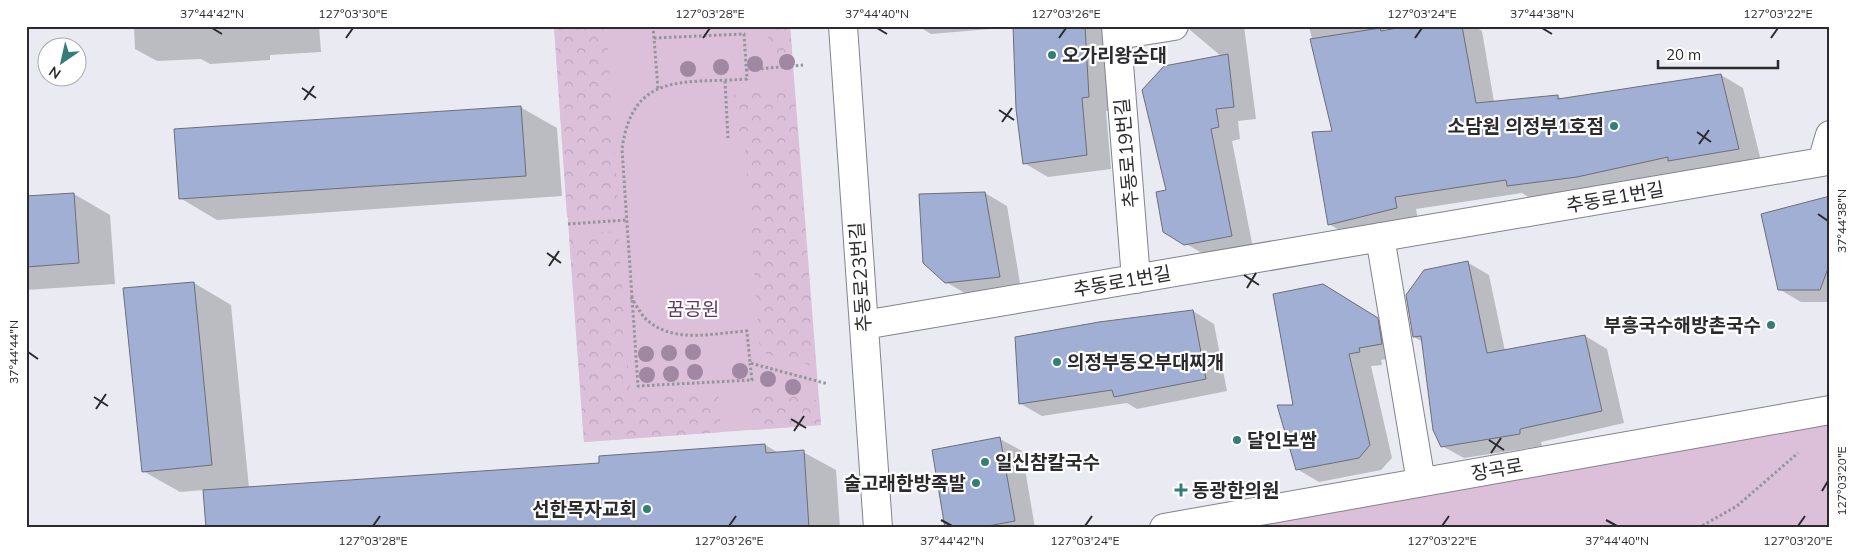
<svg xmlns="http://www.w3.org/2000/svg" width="1856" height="554" font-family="Mulish,'Noto Sans KR',sans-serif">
  <defs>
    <pattern id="forest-crowns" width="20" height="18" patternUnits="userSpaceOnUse" patternTransform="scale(1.25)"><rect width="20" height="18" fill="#dcc0d9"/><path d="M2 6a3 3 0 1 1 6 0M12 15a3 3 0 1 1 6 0" fill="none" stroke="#bda5bb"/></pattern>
  </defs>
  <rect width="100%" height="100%" fill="#eaeaf3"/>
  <!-- green -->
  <path fill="#dcc0d9" d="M554 26H790L821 425 584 442Z
    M1830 406V528H1128L1393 497Z"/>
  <!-- forest -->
  <path fill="url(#forest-crowns)" d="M554 26H606L619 214 567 217Z
    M767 26H790L792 52 769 54Z
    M794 86 816 367 760 352 744 137H737L734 90Z
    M618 231 630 390 639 397 718 391 721 432 584 442 569 234Z
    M776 390 819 401 821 425 753 430 751 392Z"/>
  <!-- shadow -->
  <path fill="#0003" d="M134 26H319L321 52 270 55V60L210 64 201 59 157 61 135 49Z
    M918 26H1108L1112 111H1106L1111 169 1048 177 1024 163 1014 27 931 34Z
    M1190 26H1244L1256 119 1238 121 1240 139 1232 141 1253 248 1207 256 1164 231 1167 191 1221 56 1190 30Z
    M1309 26H1384L1385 31 1415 26H1474L1482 31 1494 102 1557 96 1564 100 1721 75 1743 88 1761 161 1691 172 1687 170 1600 189 1530 198 1522 193 1416 209 1418 220 1351 237 1329 224 1334 132Z
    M520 107 557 128 562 196 217 220 180 198Z
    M985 193 1007 206 1021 289 968 295 946 282Z
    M74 194 110 215 115 284 26 290V197Z
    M1830 198V302H1801L1779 289Z
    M1467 262 1489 275 1505 351 1585 336 1607 349 1624 423 1541 442 1542 446 1464 458 1442 446 1423 342 1414 337Z
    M194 283 231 305 249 488 601 464 765 445 779 453 803 452 836 470 840 528H207L204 490 180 492 143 471Z
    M1345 299 1399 332 1403 356 1381 360 1382 365 1371 366 1392 458 1381 470 1319 482 1297 469 1295 406Z
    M1193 311 1214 324 1227 391 1137 409 1127 403 1042 416 1021 404Z
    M1000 439 1022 451 1035 528H946Z"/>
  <!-- building -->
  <path fill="#a1afd5" stroke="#6c6f77" d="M1013 26H1085L1089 97 1082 98 1087 155 1023 164 1016 109Z
    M1408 26H1462L1476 103 1558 95V99L1721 74 1739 149 1668 161V157L1577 177 1507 186 1506 180 1395 197 1397 208 1328 225 1312 132 1332 131 1310 39 1380 28 1381 31Z
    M1228 54 1234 107 1216 109 1219 127 1211 129 1232 236 1184 245 1163 232 1156 192 1166 190 1142 90 1164 66Z
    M521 106 526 176 179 199 174 129Z
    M985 192 1000 277 945 283 923 263 919 194Z
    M74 193 79 263 26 267V196Z
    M1830 196V263L1820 290H1778L1761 214Z
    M1468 261 1487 353 1585 335 1602 411 1520 429V434L1441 447 1433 430 1421 336 1413 337 1406 295 1424 270Z
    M194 282 212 465 142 472 123 288Z
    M1323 284 1378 318 1382 344 1359 348 1360 352 1349 354 1370 445 1359 458 1296 470 1277 405H1293L1273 294Z
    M1193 310 1206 379 1114 397 1112 390 1019 404 1015 337 1099 322Z
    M1000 437 1015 521 977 528H945L932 450Z
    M765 444 766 453 804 450 809 528H206L203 490 599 463V456Z"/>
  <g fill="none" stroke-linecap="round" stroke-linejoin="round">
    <defs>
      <path id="minor" d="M843 26 878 528
        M1116 26 1136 279
        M1117 35 1174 26
        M1380 237 1421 482
        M864 325 1822 162 1830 135
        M1164 528 1830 410"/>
    </defs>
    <!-- minor casing -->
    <use href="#minor" stroke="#83838b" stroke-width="30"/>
    <!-- path -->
    <path stroke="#94949a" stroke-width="3" stroke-dasharray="2.5 2.5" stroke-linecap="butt" d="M653 26 658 89
      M654 38 744 34 747 79C685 84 633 70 622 149L638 386 752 380 750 363
      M746 70 803 65
      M725 81 728 138
      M568 224 626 220
      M631 297C635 303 639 311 644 317 670 345 714 333 747 331L750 363 828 384
      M1698 528 1737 506 1798 453"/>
    <!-- minor -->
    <use href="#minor" stroke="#fff" stroke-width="28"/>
  </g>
  <!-- trees -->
  <g fill="#a087a2">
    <circle cx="787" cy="62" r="8"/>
    <circle cx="755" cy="64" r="8"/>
    <circle cx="721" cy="67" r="8"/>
    <circle cx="688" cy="69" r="8"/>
    <circle cx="693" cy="352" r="8"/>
    <circle cx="669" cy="353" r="8"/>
    <circle cx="646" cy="354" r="8"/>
    <circle cx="740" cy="371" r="8"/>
    <circle cx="695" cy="372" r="8"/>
    <circle cx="671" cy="374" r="8"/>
    <circle cx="647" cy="375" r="8"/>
    <circle cx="768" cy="379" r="8"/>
    <circle cx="793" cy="387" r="8"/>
  </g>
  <!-- ticks -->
  <path fill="none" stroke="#2b2b2e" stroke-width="2" d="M212 28 222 34M877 28 887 34M1542 28 1552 34M346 38 353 28M703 38 710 28M1059 38 1066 28M1415 38 1422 28M1771 38 1778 28M302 88 316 98M304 100 314 86M999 110 1014 120M1002 122 1012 108M1697 132 1711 142M1699 144 1709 130M1818 214 1828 221M547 253 561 263M549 266 559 251M1244 275 1259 285M1247 288 1256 273M28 352 38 359M94 397 108 406M96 409 106 394M791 419 806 428M794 431 804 416M1489 440 1504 450M1491 453 1501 438M1822 491 1828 481M941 520 952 526M1606 520 1617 526M373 526 380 516M729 526 736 516M1085 526 1092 516M1442 526 1449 516M1798 526 1805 516"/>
  <!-- markers -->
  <g fill="#357d77" stroke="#fff" stroke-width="2">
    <circle cx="1052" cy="55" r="5"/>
    <circle cx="1614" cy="126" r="5"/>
    <circle cx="1771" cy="325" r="5"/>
    <circle cx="1057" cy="362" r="5"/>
    <circle cx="1237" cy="440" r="5"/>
    <circle cx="985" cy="462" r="5"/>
    <circle cx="976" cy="483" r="5"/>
    <path d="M1178.5 482.5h5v5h5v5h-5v5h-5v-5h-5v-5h5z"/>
    <circle cx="647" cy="509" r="5"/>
  </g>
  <g text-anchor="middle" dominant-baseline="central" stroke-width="4.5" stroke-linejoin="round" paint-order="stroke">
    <!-- poi labels -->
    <g font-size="19" font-weight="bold" fill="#2b2b2e" stroke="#fff" text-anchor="start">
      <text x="1062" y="55">오가리왕순대</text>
      <text x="1604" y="126" text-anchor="end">소담원 의정부1호점</text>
      <text x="1761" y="325" text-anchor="end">부흥국수해방촌국수</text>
      <text x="1067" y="362">의정부동오부대찌개</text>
      <text x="1247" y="440">달인보쌈</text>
      <text x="995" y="462">일신참칼국수</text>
      <text x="966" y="483" text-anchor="end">술고래한방족발</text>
      <text x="1192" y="490">동광한의원</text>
      <text x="637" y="509" text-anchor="end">선한목자교회</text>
    </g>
    <!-- street labels -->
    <g font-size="19" fill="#2b2b2e" stroke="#fff">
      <text transform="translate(1126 153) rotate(-95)">추동로19번길</text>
      <text transform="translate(1615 197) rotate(-10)">추동로1번길</text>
      <text transform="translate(860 277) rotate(-94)">추동로23번길</text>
      <text transform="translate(1122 281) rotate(-10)">추동로1번길</text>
      <text transform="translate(1497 469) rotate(-10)">장곡로</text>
    </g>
    <!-- park labels -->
    <g font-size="19" fill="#63365f" stroke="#fff">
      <text x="693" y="309">꿈공원</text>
    </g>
  </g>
  <!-- border -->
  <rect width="1856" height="554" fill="none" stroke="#ffffff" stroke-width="55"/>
  <!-- north arrow -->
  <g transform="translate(62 62) rotate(214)"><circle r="24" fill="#ffffff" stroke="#aaaaab"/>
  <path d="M0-4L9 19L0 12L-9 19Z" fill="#357d77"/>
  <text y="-8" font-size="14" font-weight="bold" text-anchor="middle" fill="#2b2b2e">N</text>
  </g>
  <!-- scale -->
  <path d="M1658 60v8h120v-8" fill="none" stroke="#2b2b2e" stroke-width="2.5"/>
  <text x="1666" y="60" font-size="15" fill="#2b2b2e" stroke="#ffffff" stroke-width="4" paint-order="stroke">20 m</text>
  <rect x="28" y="28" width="1800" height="498" fill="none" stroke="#2b2b2e" stroke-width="2"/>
  <g font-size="12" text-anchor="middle" fill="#2b2b2e">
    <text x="212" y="18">37°44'42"N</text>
    <text x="353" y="18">127°03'30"E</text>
    <text x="710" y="18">127°03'28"E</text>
    <text x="877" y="18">37°44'40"N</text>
    <text x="1066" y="18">127°03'26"E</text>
    <text x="1422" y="18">127°03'24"E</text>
    <text x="1542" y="18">37°44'38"N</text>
    <text x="1778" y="18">127°03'22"E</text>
    <text transform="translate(1842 221) rotate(-90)" y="4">37°44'38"N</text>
    <text transform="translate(14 352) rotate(-90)" y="4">37°44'44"N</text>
    <text transform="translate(1842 481) rotate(-90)" y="4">127°03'20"E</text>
    <text x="373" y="545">127°03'28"E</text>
    <text x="729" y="545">127°03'26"E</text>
    <text x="952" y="545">37°44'42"N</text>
    <text x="1085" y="545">127°03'24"E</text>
    <text x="1442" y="545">127°03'22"E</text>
    <text x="1617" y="545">37°44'40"N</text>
    <text x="1798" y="545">127°03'20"E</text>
  </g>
</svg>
